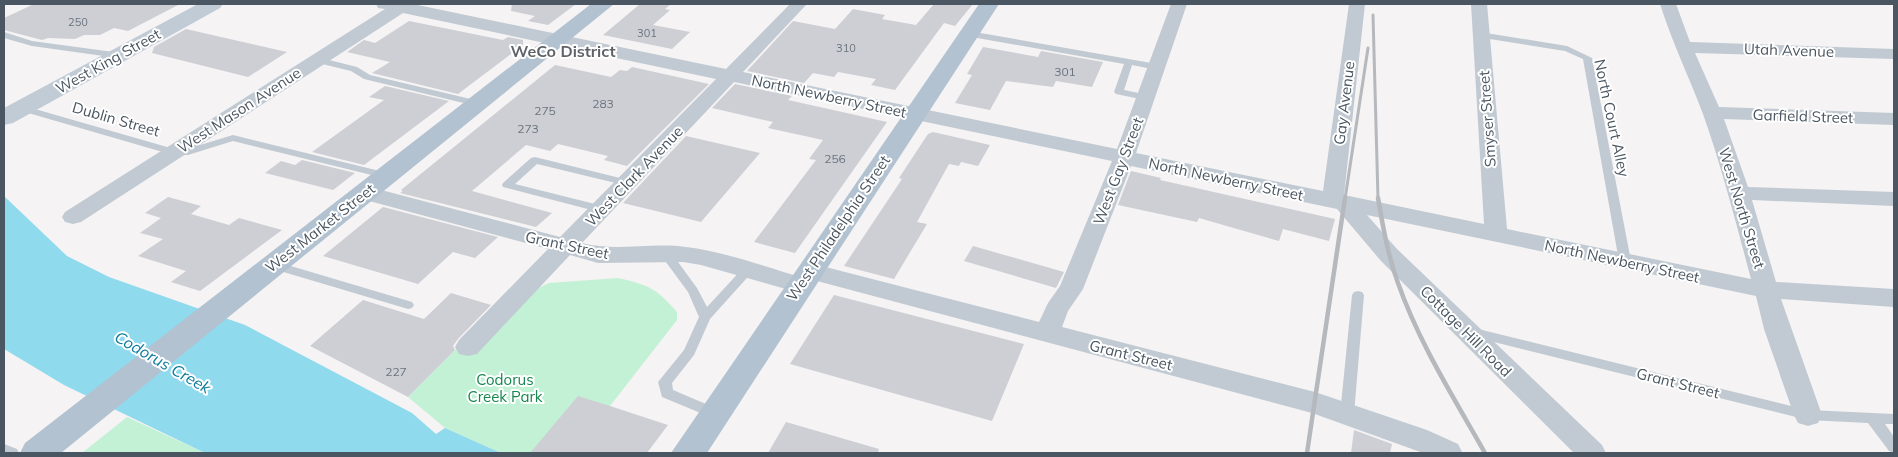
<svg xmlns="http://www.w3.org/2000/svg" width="1898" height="457" font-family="Mulish,sans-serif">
  <rect width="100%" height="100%" fill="#f5f3f3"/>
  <!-- green -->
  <path fill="#c3f1d5" d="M618 278C649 285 656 288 677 312V320L610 406 537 445 534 453H501L445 428 408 397 498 307 549 283Z
    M127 417 205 453H82Z"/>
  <!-- water -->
  <path fill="#90daee" d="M4 196 67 256 109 277 245 325 412 413 436 434 445 428 501 453H205L64 385 4 349Z"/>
  <!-- building -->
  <path fill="#cdcfd5" d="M34 4H180L128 31 114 28 100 35H84L75 39 48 38 42 40 4 30V18Z
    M512 4H576L548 25 528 21 535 16 511 11Z
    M640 4H671L665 9 670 10 653 25 690 32 672 49 603 35Z
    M934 4H973L955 26 944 23 895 90 871 85 876 79 838 72 834 77 813 73 804 83 747 71 793 21 835 29 853 9 885 15 882 19 916 25Z
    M409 21 503 40 508 37 523 40V45L458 94 372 73 390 62 347 52 364 40 375 43Z
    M186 29 287 52 248 77 152 53 154 47Z
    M983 47 1038 57 1041 51 1103 62 1092 87 1056 81 1053 87 1006 81 990 110 955 103 972 75 967 74Z
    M555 65 611 77 620 70 627 71 632 67 709 84 627 166 604 160 608 156 558 144 550 151 526 145 472 191 552 213 536 227 400 193 403 191 401 190Z
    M735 84 792 96 788 100 887 122 795 253 754 242 816 160 809 159 823 140 768 128 773 122 712 108Z
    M385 86 449 101 364 165 312 152 384 100 369 97Z
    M933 132 990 145 978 166 961 162 959 166 949 164 917 222 927 224 894 279 844 266 902 179 899 178 928 134Z
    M686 136 760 153 701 222 623 203Z
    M302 160 355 173 333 190 265 173 281 161 295 165Z
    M1131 171 1161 178 1160 180 1335 219 1329 241 1283 229 1279 241 1199 218 1197 222 1118 205Z
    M168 197 201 206 191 214 229 225 239 218 282 230 200 291 171 282 186 271 138 256 163 239 140 233 161 218 145 213Z
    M383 207 498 237 475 258 453 252 418 284 323 256Z
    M973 246 1064 272 1056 288 964 261Z
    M451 293 491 305 458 339 453 346 455 350 408 397 310 346 363 300 424 319Z
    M834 295 1024 344 992 421 790 364Z
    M578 396 610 406 668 425 647 453H530Z
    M786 422 879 449 878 453H768Z
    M1354 430 1392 444 1390 453H1351Z"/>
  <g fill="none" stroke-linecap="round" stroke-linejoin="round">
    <!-- lane -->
    <path fill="#c1cad2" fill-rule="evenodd" d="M969 31 1157 64 1162 67 1157 70 1132 65 1124 90 1148 95 1150 97 1145 100 1116 94 1114 92 1124 64 966 36V32Z
      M4 32 32 41 121 53 123 55 118 58 32 46 4 38Z
      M1480 32 1567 46 1592 58 1631 261 1629 264 1625 265 1619 261 1583 59 1565 51 1477 37 1476 35Z
      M317 57 357 67 370 75 483 102 485 104 480 107 364 79 351 71 314 62 312 60Z
      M21 105 174 149H187L233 135 392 174 393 176 388 179 233 141 188 155H173L18 110 16 108 18 106Z
      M535 157 632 181 633 183 628 186 537 164 515 184 607 207 609 209 607 211 603 213 503 187 502 185 503 183 531 158Z
      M666 250 670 251 697 288 707 307 744 267 748 266 754 270 710 319 694 355 672 383 673 390 720 410 722 414 720 418 715 419 662 397 658 382 684 350 699 317 688 292 660 254Z
      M274 261 412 302 414 305 412 308 408 309 270 268 268 265 270 262Z
      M1358 291 1362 292 1364 295 1354 414 1352 418 1347 419 1342 418 1340 414 1352 295 1354 292Z
      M1474 328 1808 410 1894 414V424H1885L1894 437V453L1889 451 1868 423 1808 420 1470 336 1468 333 1470 330Z
      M4 444 17 449 19 453H4Z"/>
    <!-- street -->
    <path fill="#c1cad2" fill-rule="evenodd" d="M376 4H413L726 69 790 4H807L743 72 1117 149 1171 4H1187L1136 153 1323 191 1349 4H1365L1344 195 1484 224 1471 4H1487L1507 229 1751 279C1736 223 1722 168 1703 114 1689 77 1672 42 1660 4H1676L1690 42 1894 49V59L1695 53 1719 107 1894 113V125L1724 119 1748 187 1894 192V206L1752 200 1776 282 1894 289V307L1781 299 1822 415 1818 423 1808 426 1798 423 1794 415 1764 329 1756 296 1367 215 1397 249 1602 445 1606 453H1574L1381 261 1337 209 1131 166 1083 289 1068 311 1062 327 1315 392 1427 430 1458 444 1462 452 1423 453 1312 413 802 277 798 271 802 265 810 263 1039 322 1048 303 1060 286 1112 161 734 82 582 243C616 252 651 242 686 247 727 252 768 268 808 279L812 285 808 291 800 293 701 265 683 262 598 263 570 255 477 354 468 356 459 354 455 347 459 340 548 249 358 198 355 193 358 188 366 186 560 237 716 79 403 13 81 222 73 224 65 222 62 217 65 212 385 9 378 8Z"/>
    <!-- secondary -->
    <path fill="#c1cbd6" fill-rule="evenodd" d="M198 4H223L220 8 13 123 4 125V108Z"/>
    <!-- primary -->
    <path fill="#b3c2d1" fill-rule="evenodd" d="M591 4H614L61 453H20L25 443Z
      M979 4H999L707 453H671Z"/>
    <!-- rail-far1 -->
    <path stroke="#b5b8bd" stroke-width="3" d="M1373 15 1378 199
      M1345 199 1368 48"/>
    <!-- rail -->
    <path stroke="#b5b8bd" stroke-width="4.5" d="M1378 198C1383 227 1388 256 1398 283 1419 343 1454 398 1485 453
      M1307 453 1345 198"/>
  </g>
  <g text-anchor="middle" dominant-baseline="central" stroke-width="4" stroke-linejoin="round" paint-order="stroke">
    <!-- far-number labels -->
    <g font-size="11" fill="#6b747e">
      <text x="78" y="22">250</text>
      <text x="647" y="33">301</text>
      <text x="846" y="48">310</text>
    </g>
    <!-- number labels -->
    <g font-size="12" fill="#6b747e">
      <text x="1065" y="71">301</text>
      <text x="603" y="103">283</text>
      <text x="545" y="110">275</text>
      <text x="528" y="128">273</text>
      <text x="835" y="158">256</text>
      <text x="396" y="371">227</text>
    </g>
    <!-- street labels -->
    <g font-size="15" fill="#4a5661" stroke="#fff">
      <text transform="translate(1789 50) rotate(2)">Utah Avenue</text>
      <text transform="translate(108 61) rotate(-29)">West King Street</text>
      <text transform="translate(829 96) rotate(12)">North Newberry Street</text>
      <text transform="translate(1344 103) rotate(-83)">Gay Avenue</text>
      <text transform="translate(239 110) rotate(-33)">West Mason Avenue</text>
      <text transform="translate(1803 116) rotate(2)">Garfield Street</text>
      <text transform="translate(1612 118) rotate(78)">North Court Alley</text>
      <text transform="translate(116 119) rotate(16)">Dublin Street</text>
      <text transform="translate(1487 119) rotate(-94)">Smyser Street</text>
      <text transform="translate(1118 171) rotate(-69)">West Gay Street</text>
      <text transform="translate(634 176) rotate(-46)">West Clark Avenue</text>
      <text transform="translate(1226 179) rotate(12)">North Newberry Street</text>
      <text transform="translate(1742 208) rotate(73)">West North Street</text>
      <text transform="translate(320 228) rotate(-38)">West Market Street</text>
      <text transform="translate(838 228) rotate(-56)">West Philadelphia Street</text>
      <text transform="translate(567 245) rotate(12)">Grant Street</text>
      <text transform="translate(1622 261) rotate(12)">North Newberry Street</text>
      <text transform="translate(1466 331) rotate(45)">Cottage Hill Road</text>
      <text transform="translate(1131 355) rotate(14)">Grant Street</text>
      <text transform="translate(1678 383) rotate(14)">Grant Street</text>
    </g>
    <!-- park labels -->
    <g font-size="15" fill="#17864f" stroke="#fff">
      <text x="505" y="379">Codorus<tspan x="505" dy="17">Creek Park</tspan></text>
    </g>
    <!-- neighbourhood labels -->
    <g font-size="16" font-weight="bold" fill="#5f6368" stroke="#fff">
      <text x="563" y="51">WeCo District</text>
    </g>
    <!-- water labels -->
    <g font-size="16" font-style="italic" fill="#0c7c9b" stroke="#fff">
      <text transform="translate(163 362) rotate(30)">Codorus Creek</text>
    </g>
  </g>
  <!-- border -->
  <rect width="1898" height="457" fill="none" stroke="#4a5661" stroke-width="10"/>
</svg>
